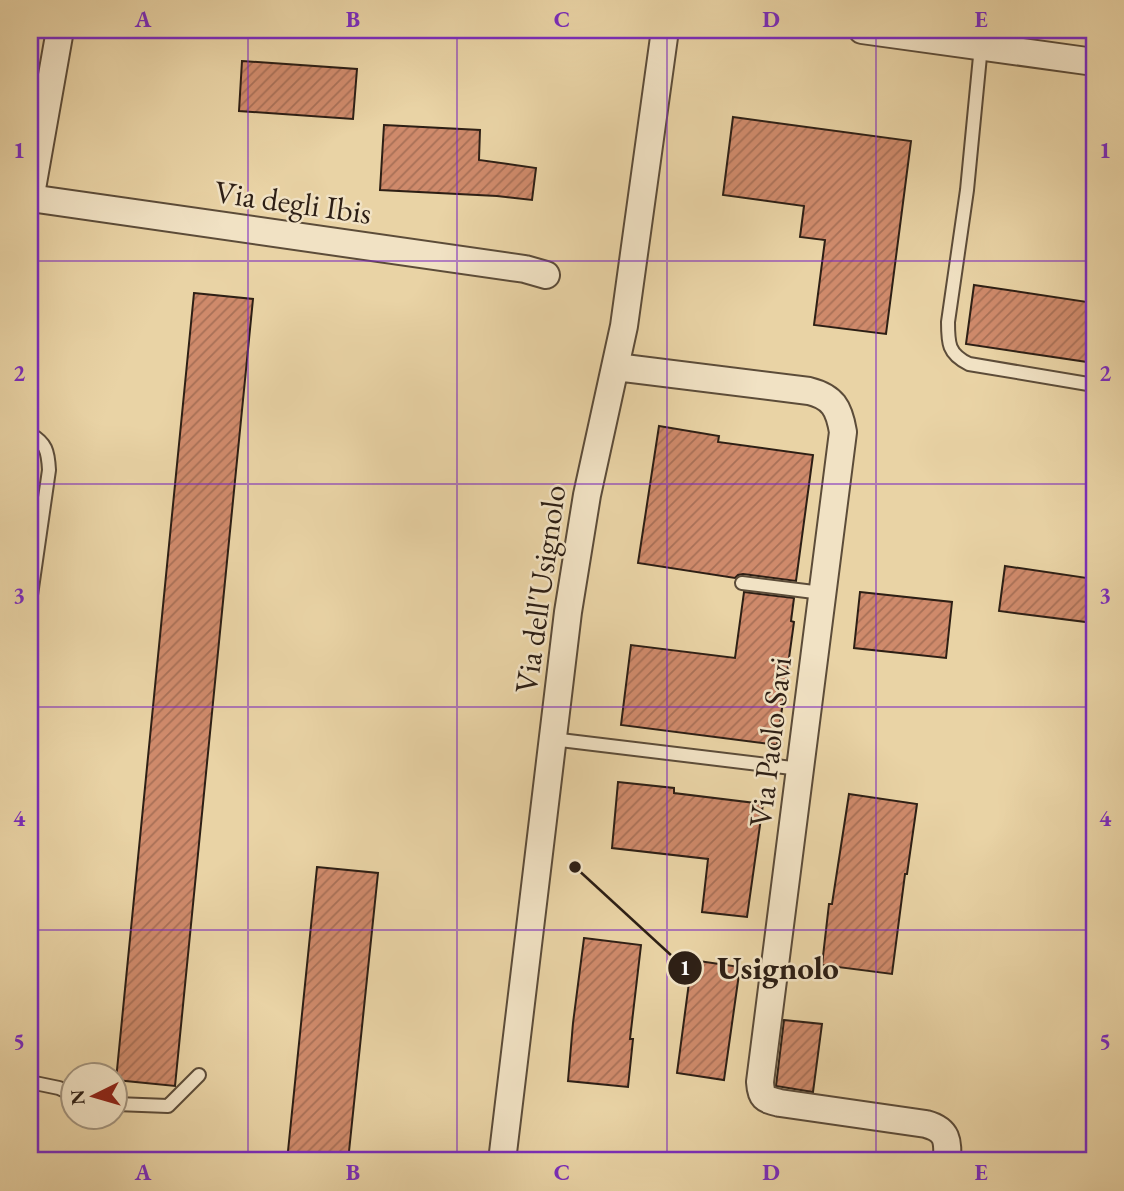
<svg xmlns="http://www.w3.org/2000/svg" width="1124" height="1191" font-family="'EB Garamond',serif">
  <defs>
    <pattern id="building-hatch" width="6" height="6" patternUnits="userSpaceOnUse" patternTransform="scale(1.75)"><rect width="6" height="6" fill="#cf8a6b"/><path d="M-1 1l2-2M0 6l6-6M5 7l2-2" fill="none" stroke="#a87057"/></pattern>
  </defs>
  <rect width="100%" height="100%" fill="#e9d3a5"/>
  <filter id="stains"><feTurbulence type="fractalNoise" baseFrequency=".00286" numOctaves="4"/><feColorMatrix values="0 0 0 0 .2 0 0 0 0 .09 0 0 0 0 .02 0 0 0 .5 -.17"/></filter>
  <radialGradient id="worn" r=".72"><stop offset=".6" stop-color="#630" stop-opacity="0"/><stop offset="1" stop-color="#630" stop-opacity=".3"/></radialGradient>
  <!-- building -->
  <path fill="url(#building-hatch)" stroke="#2d1f15" stroke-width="2" d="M242 61 357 69 353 119 239 111Z
    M733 117 911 141 886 334 814 325 825 240 800 237 804 206 723 195Z
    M384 125 480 130 479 160 536 168 532 200 497 196 380 190Z
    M974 285 1094 303V363L966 344Z
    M194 293 253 299 175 1086 116 1080Z
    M659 426 719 436 718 442 813 455 796 581 743 574 738 575 735 578 638 563Z
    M1005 566 1094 579V623L999 611Z
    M744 592 794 598 791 621 794 622 777 745 621 725 631 645 735 658Z
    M860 592 952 602 946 658 854 648Z
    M618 782 674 788V793L763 804 747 917 702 912 708 859 612 848Z
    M849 794 917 804 907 874H905L892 974 822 965 829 904H832Z
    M317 867 378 873 348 1161H287Z
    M584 938 641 945 630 1039H633L628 1087 568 1081 573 1023Z
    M692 960 740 967 724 1080 677 1073Z
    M784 1020 822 1024 813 1092 776 1086Z"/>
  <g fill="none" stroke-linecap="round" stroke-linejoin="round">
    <defs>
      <path id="lane" d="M981 46 967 190 948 322C948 343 948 354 969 364L1094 385
        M30 434C46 443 48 451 49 470L30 602
        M742 583 822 593
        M552 739 800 769
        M30 1082 59 1088 74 1095
        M116 1104 168 1106 199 1075"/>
      <path id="street" d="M862 30 1094 62
        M30 198 525 269 546 275
        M30 200 60 30
        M616 367 809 391C833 397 839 408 843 432L760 1082C761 1099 765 1099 780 1103L926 1124C948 1130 948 1141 947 1161
        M502 1161 568 612 587 495 624 326 665 30"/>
    </defs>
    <!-- lane casing -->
    <use href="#lane" stroke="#5c4c39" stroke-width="16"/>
    <!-- street casing -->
    <use href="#street" stroke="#5c4c39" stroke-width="30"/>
    <!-- lane -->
    <use href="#lane" stroke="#f1e2c4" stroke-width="12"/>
    <!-- street -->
    <use href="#street" stroke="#f1e2c4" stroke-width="26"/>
  </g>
  <!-- grid -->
  <path fill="none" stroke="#7b2cbf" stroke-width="2" stroke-opacity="0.55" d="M248 30V1161M457 30V1161M667 30V1161M876 30V1161M30 261H1094M30 484H1094M30 707H1094M30 930H1094"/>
  <g text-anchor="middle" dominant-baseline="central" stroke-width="5" stroke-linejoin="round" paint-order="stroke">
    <!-- street labels -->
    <g font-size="32" fill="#2d1f15" stroke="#f1e2c4">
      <text transform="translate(293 202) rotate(8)">Via degli Ibis</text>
      <text transform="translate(540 589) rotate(-82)">Via dell'Usignolo</text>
      <text transform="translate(770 742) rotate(-83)">Via Paolo Savi</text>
    </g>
  </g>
  <!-- callouts -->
  <path fill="none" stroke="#2d1f15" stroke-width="2.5" d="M575 867L685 968"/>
  <g fill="#2d1f15" stroke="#f1e2c4" stroke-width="2.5">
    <circle cx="575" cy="867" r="7"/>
    <circle cx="685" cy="968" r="18"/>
  </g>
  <g font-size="21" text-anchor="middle" font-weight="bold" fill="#fff">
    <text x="685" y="975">1</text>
  </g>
  <g font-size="33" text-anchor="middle" font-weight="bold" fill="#2d1f15" stroke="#f1e2c4" stroke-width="5" stroke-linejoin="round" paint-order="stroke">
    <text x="778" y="979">Usignolo</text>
  </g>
  <!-- margin -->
  <rect width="1124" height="1191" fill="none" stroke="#e9d3a5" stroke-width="77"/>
  <!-- north arrow -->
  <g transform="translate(94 1096) rotate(265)"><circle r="33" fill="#f1e2c4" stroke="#a3947e" stroke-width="2"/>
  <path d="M0-5L12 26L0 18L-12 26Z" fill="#8f2418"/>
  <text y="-10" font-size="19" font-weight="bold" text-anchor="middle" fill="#2d1f15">N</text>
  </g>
  <rect x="38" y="38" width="1048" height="1114" fill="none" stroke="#7b2cbf" stroke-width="2.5"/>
  <g font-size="23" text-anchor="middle" font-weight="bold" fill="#7b2cbf">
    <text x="143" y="27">A</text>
    <text x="353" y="27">B</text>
    <text x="562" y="27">C</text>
    <text x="771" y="27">D</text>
    <text x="981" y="27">E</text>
    <text x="19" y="158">1</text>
    <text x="1105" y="158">1</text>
    <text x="19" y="381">2</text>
    <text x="1105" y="381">2</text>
    <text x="19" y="603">3</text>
    <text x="1105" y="603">3</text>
    <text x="19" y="826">4</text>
    <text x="1105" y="826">4</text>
    <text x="19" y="1049">5</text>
    <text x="1105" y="1049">5</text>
    <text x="143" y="1180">A</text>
    <text x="353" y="1180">B</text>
    <text x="562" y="1180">C</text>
    <text x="771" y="1180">D</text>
    <text x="981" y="1180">E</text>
  </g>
  <rect width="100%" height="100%" filter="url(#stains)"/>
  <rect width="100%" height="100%" fill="url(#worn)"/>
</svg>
